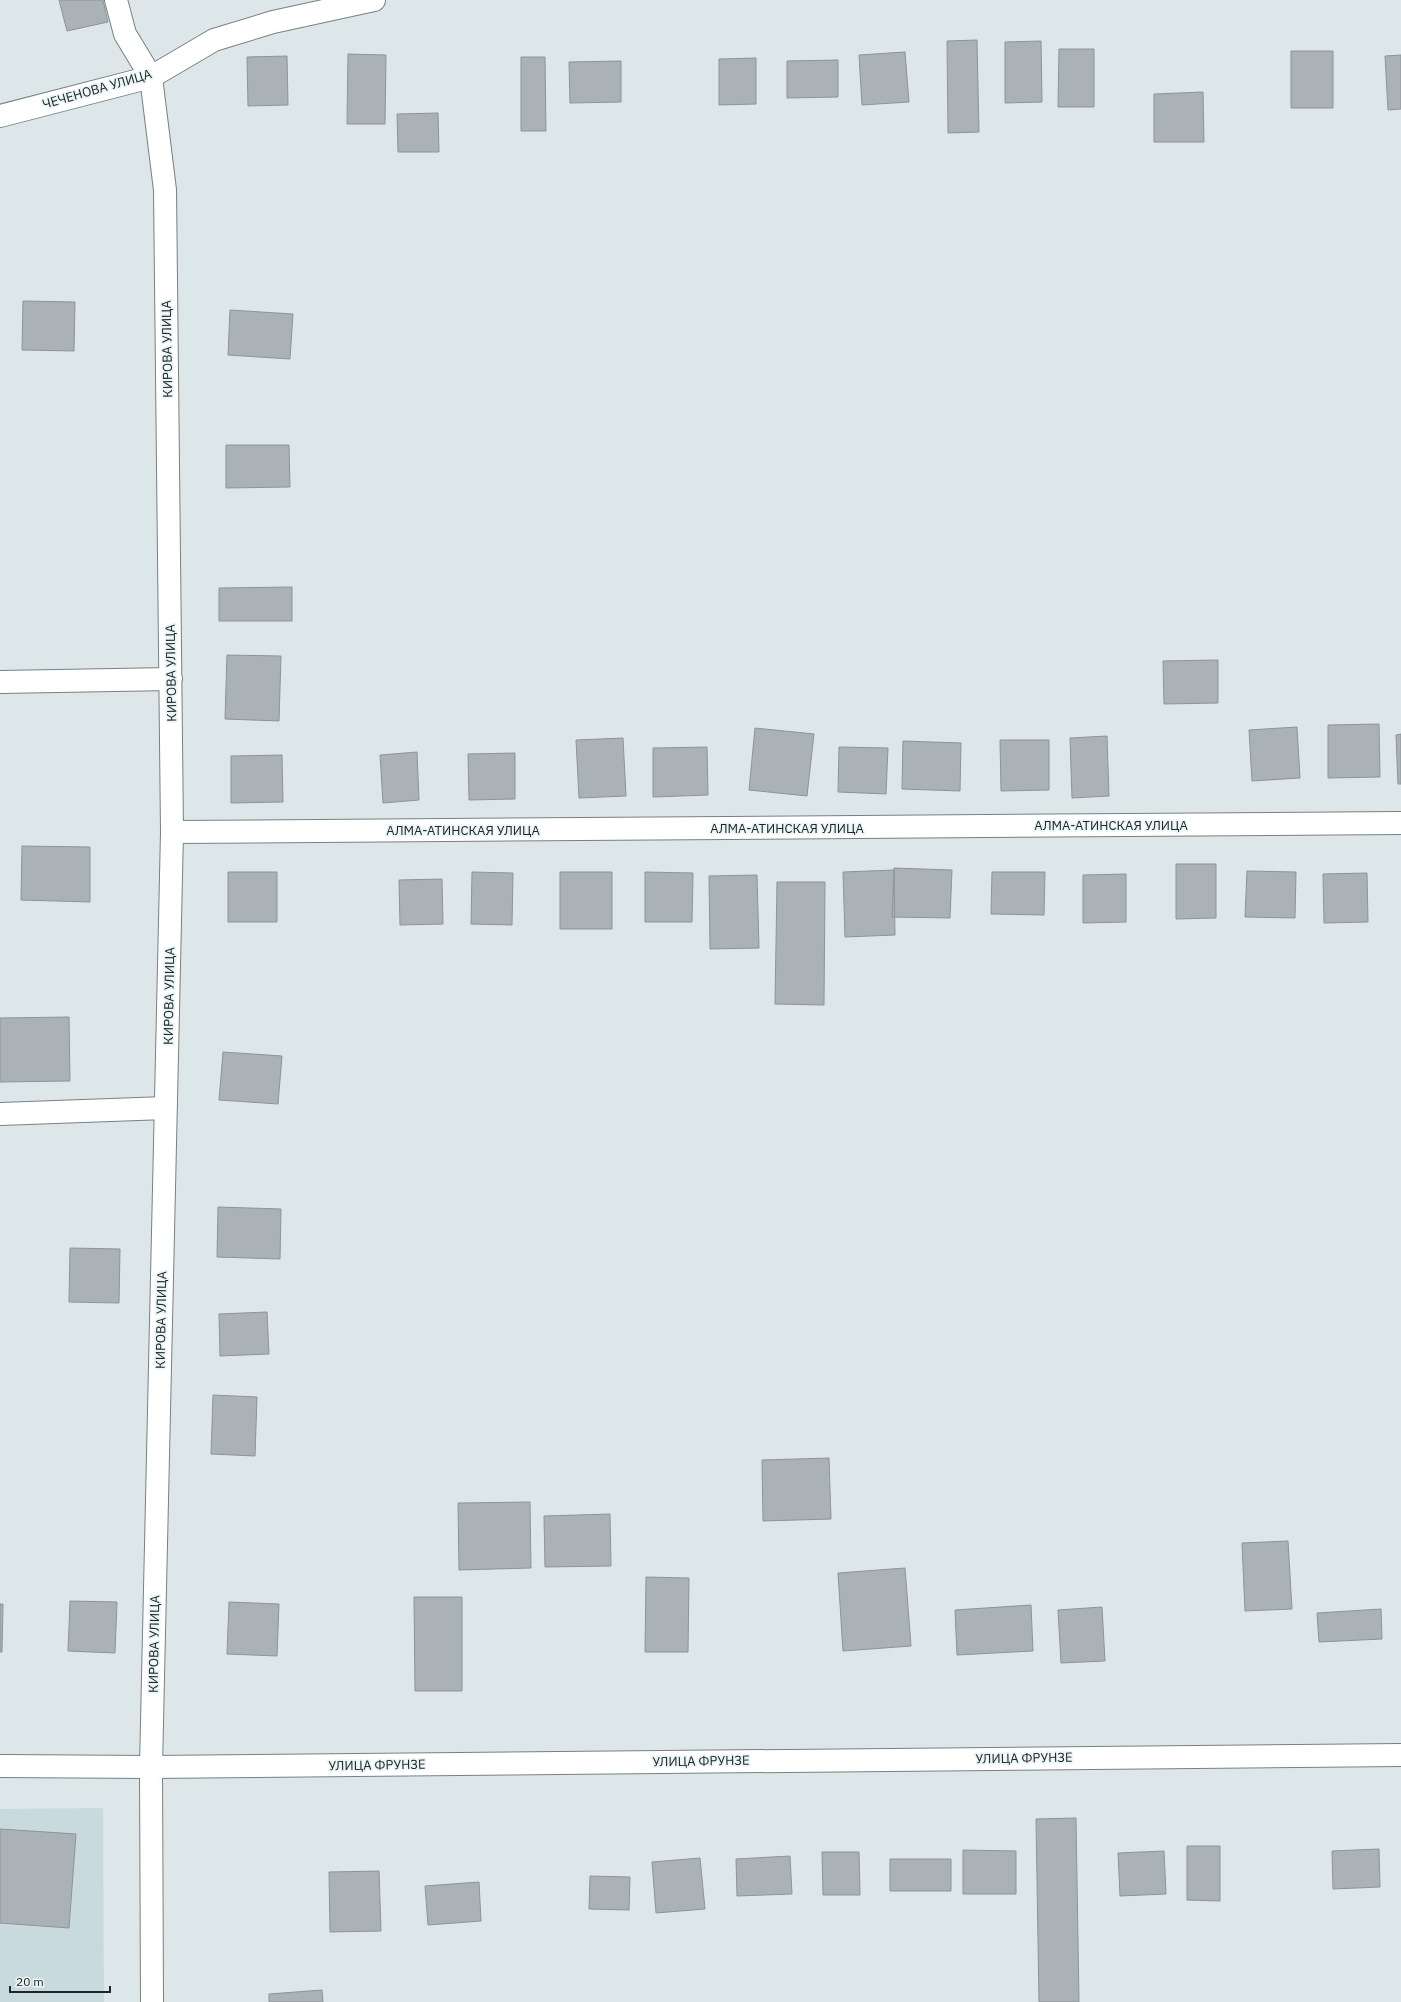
<svg xmlns="http://www.w3.org/2000/svg" width="1401" height="2002" font-family="'IBM Plex Sans',sans-serif">
  <rect width="100%" height="100%" fill="#dde7e9"/>
  <!-- built -->
  <path fill="#c8dadd" d="M103 1808 104 2002H0V1809Z"/>
  <!-- building -->
  <path fill="#aab2b6" stroke="#8c9498" d="M59 0H103L108 22 67 31Z
    M977 40 979 132 948 133 947 41Z
    M1041 41 1042 102 1005 103V42Z
    M1059 49H1094V107H1058Z
    M1291 51H1333V108H1291Z
    M905 52 909 102 862 105 859 55Z
    M348 54 386 55 385 124H347Z
    M1401 55V109L1388 110 1385 56Z
    M287 56 288 105 248 106 247 57Z
    M521 57H545L546 131H521Z
    M756 58V104L719 105V59Z
    M838 60V97L787 98V61Z
    M621 61V102L570 103 569 62Z
    M1203 92 1204 142H1154V94Z
    M438 113 439 152H398L397 114Z
    M23 301 75 302 74 351 22 350Z
    M230 310 293 314 290 359 228 355Z
    M226 445H289L290 487 226 488Z
    M292 587V621H219V588Z
    M227 655 281 656 279 721 225 719Z
    M1218 660V703L1164 704 1163 661Z
    M1379 724 1380 777 1328 778V725Z
    M1297 727 1300 778 1252 781 1249 730Z
    M755 728 814 734 807 796 749 790Z
    M1401 734V784H1398L1396 735Z
    M1107 736 1109 796 1072 798 1070 738Z
    M623 738 626 796 579 798 576 740Z
    M1000 740H1049V790L1001 791Z
    M903 741 961 743 960 791 902 789Z
    M707 747 708 795 653 797V748Z
    M839 747 888 748 886 794 838 792Z
    M417 752 419 800 383 803 380 755Z
    M515 753V799L469 800 468 754Z
    M282 755 283 802 231 803V756Z
    M22 846 90 847V902L21 900Z
    M1176 864H1216V918L1176 919Z
    M894 868 952 870 950 918 892 917Z
    M894 870 895 935 845 937 843 872Z
    M1247 871 1296 872 1295 918 1245 917Z
    M228 872H277V922H228Z
    M472 872 513 873 512 925 471 924Z
    M560 872H612V929H560Z
    M645 872 693 873 692 922H645Z
    M992 872H1045L1044 915 991 914Z
    M1367 873 1368 922 1324 923 1323 874Z
    M1126 874V922L1083 923V875Z
    M757 875 759 948 710 949 709 876Z
    M442 879 443 924 400 925 399 880Z
    M777 882H825L824 1005 775 1004Z
    M69 1017 70 1081 0 1082V1018Z
    M223 1052 282 1056 278 1104 219 1100Z
    M218 1207 281 1209 280 1259 217 1257Z
    M70 1248 120 1249 119 1303 69 1302Z
    M267 1312 269 1354 220 1356 219 1314Z
    M213 1395 257 1397 255 1456 211 1454Z
    M829 1458 831 1519 763 1521 762 1460Z
    M530 1502 531 1568 459 1570 458 1503Z
    M610 1514 611 1566 545 1567 544 1516Z
    M1288 1541 1292 1609 1245 1611 1242 1543Z
    M905 1568 911 1646 843 1651 838 1573Z
    M646 1577 689 1578 688 1652H645Z
    M414 1597H462V1691H415Z
    M70 1601 117 1602 115 1653 68 1651Z
    M229 1602 279 1604 277 1656 227 1654Z
    M0 1604H3L2 1652H0Z
    M1031 1605 1033 1651 957 1655 955 1610Z
    M1102 1607 1105 1661 1061 1663 1058 1610Z
    M1381 1609 1382 1639 1319 1642 1317 1613Z
    M1076 1818 1079 2002H1039L1036 1819Z
    M0 1829 76 1834 69 1928 0 1923Z
    M1187 1846H1220V1901L1187 1900Z
    M1379 1849 1380 1887 1333 1889 1332 1851Z
    M963 1850 1016 1851V1894H963Z
    M1164 1851 1166 1894 1120 1896 1118 1853Z
    M822 1852H859L860 1895H823Z
    M790 1856 792 1894 737 1896 736 1859Z
    M700 1858 705 1909 656 1913 652 1862Z
    M890 1859H951V1891H890Z
    M379 1871 381 1931 330 1932 329 1872Z
    M590 1876 630 1877 629 1910 589 1909Z
    M479 1882 481 1921 428 1925 425 1886Z
    M322 1990 323 2002H269V1994Z"/>
  <g fill="none" stroke-linecap="round" stroke-linejoin="round">
    <defs>
      <path id="minor" d="M116 0 125 34 151 77 165 190 172 832 151 1767 152 2002
        M0 116 151 77 214 40 273 22 374 0
        M0 682 171 679
        M172 832 1401 823
        M0 1114 166 1108
        M0 1766 151 1767 1401 1755"/>
    </defs>
    <!-- minor casing -->
    <use href="#minor" stroke="#778182" stroke-width="24"/>
    <!-- minor -->
    <use href="#minor" stroke="#fff" stroke-width="22"/>
  </g>
  <g text-anchor="middle" dominant-baseline="central" stroke-width="3.5" stroke-linejoin="round" paint-order="stroke">
    <!-- street labels -->
    <g font-size="13" fill="#212525" stroke="#eaf5f6">
      <text transform="translate(97 89) rotate(-16)">ЧЕЧЕНОВА УЛИЦА</text>
      <text transform="translate(167 349) rotate(-91)">КИРОВА УЛИЦА</text>
      <text transform="translate(171 673) rotate(-91)">КИРОВА УЛИЦА</text>
      <text x="1111" y="825">АЛМА-АТИНСКАЯ УЛИЦА</text>
      <text x="787" y="828">АЛМА-АТИНСКАЯ УЛИЦА</text>
      <text x="463" y="830">АЛМА-АТИНСКАЯ УЛИЦА</text>
      <text transform="translate(169 996) rotate(-89)">КИРОВА УЛИЦА</text>
      <text transform="translate(161 1320) rotate(-89)">КИРОВА УЛИЦА</text>
      <text transform="translate(154 1644) rotate(-89)">КИРОВА УЛИЦА</text>
      <text transform="translate(1024 1758) rotate(-1)">УЛИЦА ФРУНЗЕ</text>
      <text transform="translate(701 1761) rotate(-1)">УЛИЦА ФРУНЗЕ</text>
      <text transform="translate(377 1765) rotate(-1)">УЛИЦА ФРУНЗЕ</text>
    </g>
  </g>
  <!-- scale -->
  <path d="M10 1986v6h100v-6" fill="none" stroke="#212525" stroke-width="2"/>
  <text x="16" y="1986" font-size="12" fill="#212525" stroke="#eaf5f6" stroke-width="3" paint-order="stroke">20 m</text>
</svg>
